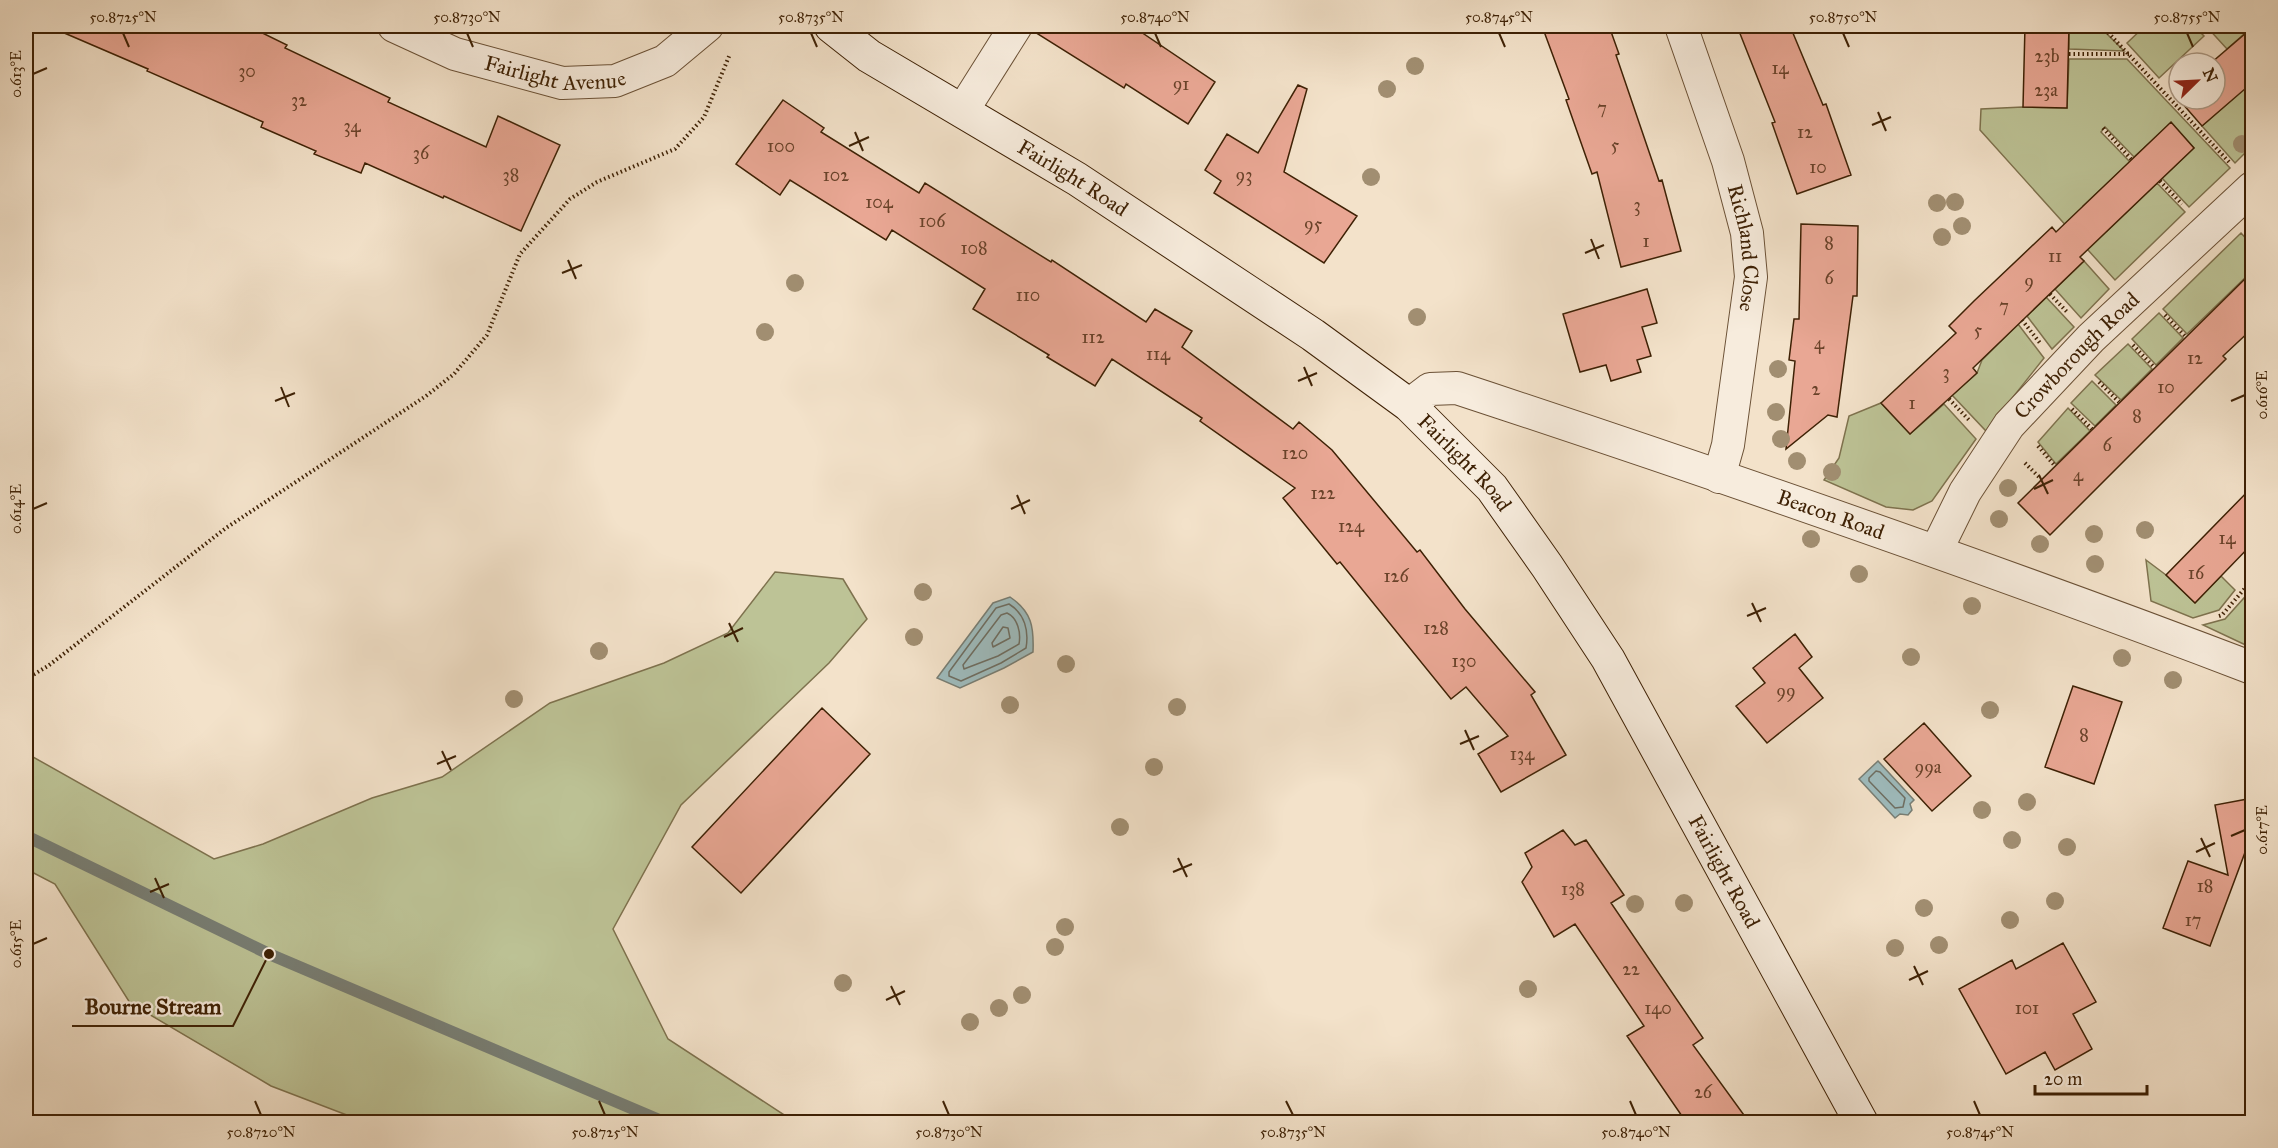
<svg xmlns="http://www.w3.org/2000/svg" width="2278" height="1148" font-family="'IM FELL Great Primer',serif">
  <rect width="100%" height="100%" fill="#f3e2ca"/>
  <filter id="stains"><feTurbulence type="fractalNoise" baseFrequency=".00333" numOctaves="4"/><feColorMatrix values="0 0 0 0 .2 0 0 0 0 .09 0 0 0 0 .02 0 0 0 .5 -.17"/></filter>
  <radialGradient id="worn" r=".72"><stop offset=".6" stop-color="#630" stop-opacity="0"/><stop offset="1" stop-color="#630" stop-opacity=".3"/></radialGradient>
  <!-- green -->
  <path fill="#bdc396" stroke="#7e724e" stroke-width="1.5" d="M2069 26H2099L2124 51 2069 49Z
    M2145 26H2194L2204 36 2159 78 2127 43Z
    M2206 26H2252V27L2227 49Z
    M2069 59H2127L2230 168 2189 207 2162 178 2194 148 2171 123 2134 157 2105 127 2101 132 2130 162 2083 206 2107 231 2157 183 2185 212 2115 280 1980 130 1981 109 2023 107 2067 108Z
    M2252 82V146L2235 163 2202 126Z
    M2241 233 2252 245V271L2187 334 2163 309Z
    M2084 261 2109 289 2081 318 2055 289Z
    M2046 297 2074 327 2052 349 2027 316Z
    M2159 313 2183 338 2156 365 2132 339Z
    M2018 324 2044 358 1986 431 1952 395 1977 373 1982 360Z
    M2128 344 2152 369 2121 400 2095 375Z
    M2092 381 2116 405 2095 426 2071 403Z
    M1881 403 1910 434 1944 404 1976 439 1932 501 1913 510 1886 507 1824 480 1839 458 1849 416Z
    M2068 408 2090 431 2056 464 2038 442Z
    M2146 560 2166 575 2195 603 2221 576 2235 590 2219 610 2193 618 2151 601Z
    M775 572 843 579 867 619 829 663 681 805 613 929 668 1039 795 1122H365L271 1086 130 1003 55 884 26 869V753L214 859 263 844 372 798 442 777 550 703 664 663 728 633Z
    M2252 589V648L2203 625 2225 619Z"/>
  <!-- water -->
  <path fill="#9ebcbe" stroke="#787e74" stroke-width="1.5" d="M1010 597C1032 612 1034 627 1033 652L1004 668 960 688 937 678 993 603Z
    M1878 761 1914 800 1910 804 1912 810 1908 815 1900 814 1895 818 1859 779Z"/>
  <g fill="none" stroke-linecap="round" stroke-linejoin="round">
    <!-- shore -->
    <path stroke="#6e6e62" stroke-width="1.5" d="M1009 604C1025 614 1029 631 1026 648L1001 663 961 681 949 676V672L996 608Z
      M1007 613C1018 618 1021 633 1019 644L998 656 964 669 963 665 1001 615Z
      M1003 627 1008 628 1010 638 993 647 992 643Z
      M1876 771 1880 772 1905 798 1903 807 1895 808 1869 781V778Z"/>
    <!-- stream -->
    <path stroke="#787e74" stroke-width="12" d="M26 836 269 954 664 1122"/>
  </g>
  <!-- building -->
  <path fill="#e9a794" stroke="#3e2105" stroke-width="1.5" d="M48 26H248L287 45 285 48 390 98 388 102 486 147 498 116 560 145 521 231 444 196 443 198 365 163 361 173 314 154 316 151 261 127 263 122 147 71 148 69Z
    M1034 26H1132L1215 82 1188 124 1126 84 1124 88 1033 31Z
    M1542 26H1609L1619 54 1616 55 1659 181 1662 180 1681 251 1621 267 1597 172 1592 174 1566 100 1569 99Z
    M1737 26H1790L1823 105 1826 104 1851 175 1797 194 1772 123 1775 122Z
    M2025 26H2069L2067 108 2023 107Z
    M2253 27V82L2202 126 2175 95 2179 91V99H2215V63H2211Z
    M1298 85 1307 89 1284 172 1357 216 1324 263 1214 193 1221 181 1205 170 1227 134 1258 153Z
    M783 100 824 128 821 132 919 193 925 183 1051 262 1052 260 1146 322 1155 309 1192 331 1182 347 1293 429 1299 422 1332 450 1417 552 1420 550 1465 609 1535 692 1531 695 1566 755 1501 792 1478 754 1508 736 1466 687 1451 699 1340 562 1337 564 1283 498 1295 488 1200 421 1202 418 1112 359 1095 386 1047 357 1049 355 973 309 985 289 892 230 886 240 790 180 780 195 736 164Z
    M2171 122 2194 148 2080 257 2084 261 1973 368 1977 373 1910 434 1881 403 1956 333 1949 326 1974 301 2052 227 2056 232Z
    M1801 224 1858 226 1857 296H1853L1837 417 1828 415 1786 449 1795 361 1789 360 1794 319H1799Z
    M2253 271V328L2223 356 2226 359 2050 535 2018 503Z
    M1647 289 1657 323 1642 327 1651 356 1637 360 1641 372 1611 381 1606 365 1580 372 1563 314Z
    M2253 486V543L2195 603 2166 575Z
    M1795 634 1812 657 1799 668 1823 698 1767 743 1736 706 1765 683 1753 668Z
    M2073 686 2122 702 2094 784 2045 767Z
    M822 708 870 754 741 893 692 847Z
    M1924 723 1971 776 1932 811 1884 759Z
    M2253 798V831L2210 946 2163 928 2188 861 2228 875 2215 805Z
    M1563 830 1575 845 1586 840 1624 895 1611 903 1703 1038 1693 1045 1749 1122H1686L1627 1036 1644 1026 1575 924 1554 937 1522 882 1532 867 1525 853Z
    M2063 943 2096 1002 2073 1014 2092 1049 2055 1070 2045 1052 2006 1074 1959 989 2012 960 2016 969Z"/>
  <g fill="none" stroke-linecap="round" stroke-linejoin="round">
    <defs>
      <g id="street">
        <path id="s1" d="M394 26 455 54 562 83 615 81 665 61 707 26"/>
        <path id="s2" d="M1681 26 1728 161 1747 233 1751 277 1728 445 1719 477"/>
        <path d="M963 110 1016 26"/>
        <path id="s3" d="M1409 405 1430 389 1457 388C1724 476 1990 568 2252 668"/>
        <path id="s4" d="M1936 551 1965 492 2009 425 2091 338 2252 188"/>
      </g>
      <g id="secondary">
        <path id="s5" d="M831 26 869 56 1077 179 1313 335 1409 405 1492 488 1547 566 1608 659 1861 1122"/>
      </g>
    </defs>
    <!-- street casing -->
    <use href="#street" stroke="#6b5136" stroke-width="34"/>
    <!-- secondary casing -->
    <use href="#secondary" stroke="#3e2105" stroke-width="35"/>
    <!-- path -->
    <path stroke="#3e2105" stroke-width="4" stroke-dasharray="1.5 3" stroke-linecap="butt" d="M2102 26 2230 163
      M2069 54H2129
      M2103 128 2132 160
      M2160 181 2182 204
      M2050 294 2068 313
      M2165 315 2185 336
      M2022 320 2040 343
      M2133 345 2154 367
      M2099 382 2119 402
      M1949 399 1970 421
      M2072 409 2092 429
      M2038 446 2055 466
      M2025 463 2041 479
      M2219 616 2222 615 2252 580
      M26 679 48 666 226 528 426 396 454 374 487 335 520 254 570 199 597 182 675 149 704 117 730 54"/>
    <!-- street -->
    <use href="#street" stroke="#f7ecdd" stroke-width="32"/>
    <!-- secondary -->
    <use href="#secondary" stroke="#f7ecdd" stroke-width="33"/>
  </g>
  <!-- trees -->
  <g fill="#a18e71">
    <circle cx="1415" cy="66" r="9"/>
    <circle cx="1387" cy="89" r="9"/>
    <circle cx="2242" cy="144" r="9"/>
    <circle cx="1371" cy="177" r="9"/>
    <circle cx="1955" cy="202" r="9"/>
    <circle cx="1937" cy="203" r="9"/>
    <circle cx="1962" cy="226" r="9"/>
    <circle cx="1942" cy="237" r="9"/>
    <circle cx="795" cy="283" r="9"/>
    <circle cx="1417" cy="317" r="9"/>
    <circle cx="765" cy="332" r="9"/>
    <circle cx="1778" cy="369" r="9"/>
    <circle cx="1776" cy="412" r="9"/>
    <circle cx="1781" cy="439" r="9"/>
    <circle cx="1797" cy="461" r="9"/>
    <circle cx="1832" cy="472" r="9"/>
    <circle cx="2008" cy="488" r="9"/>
    <circle cx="1999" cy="519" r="9"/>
    <circle cx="2145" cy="530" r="9"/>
    <circle cx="2094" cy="534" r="9"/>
    <circle cx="1811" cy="539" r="9"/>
    <circle cx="2040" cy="544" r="9"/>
    <circle cx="2095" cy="564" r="9"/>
    <circle cx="1859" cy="574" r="9"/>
    <circle cx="923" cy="592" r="9"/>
    <circle cx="1972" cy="606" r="9"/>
    <circle cx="914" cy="637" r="9"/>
    <circle cx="599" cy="651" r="9"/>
    <circle cx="1911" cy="657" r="9"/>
    <circle cx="2122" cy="658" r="9"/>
    <circle cx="1066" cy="664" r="9"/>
    <circle cx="2173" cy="680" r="9"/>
    <circle cx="514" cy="699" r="9"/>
    <circle cx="1010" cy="705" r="9"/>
    <circle cx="1177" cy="707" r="9"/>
    <circle cx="1990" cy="710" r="9"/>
    <circle cx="1154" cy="767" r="9"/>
    <circle cx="2027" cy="802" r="9"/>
    <circle cx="1982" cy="810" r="9"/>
    <circle cx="1120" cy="827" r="9"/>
    <circle cx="2012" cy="840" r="9"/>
    <circle cx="2067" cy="847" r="9"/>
    <circle cx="2055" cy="901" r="9"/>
    <circle cx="1684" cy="903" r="9"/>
    <circle cx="1635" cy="904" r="9"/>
    <circle cx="1924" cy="908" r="9"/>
    <circle cx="2010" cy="920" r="9"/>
    <circle cx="1065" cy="927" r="9"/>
    <circle cx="1939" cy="945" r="9"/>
    <circle cx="1055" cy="947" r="9"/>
    <circle cx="1895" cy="948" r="9"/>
    <circle cx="843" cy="983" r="9"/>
    <circle cx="1528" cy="989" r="9"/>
    <circle cx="1022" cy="995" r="9"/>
    <circle cx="999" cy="1008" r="9"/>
    <circle cx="970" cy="1022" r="9"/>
  </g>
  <!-- ticks -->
  <path fill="none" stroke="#3e2105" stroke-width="2" d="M123 33 129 47M467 33 473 47M811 33 817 47M1155 33 1161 47M1499 33 1505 47M1843 33 1849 47M2187 33 2193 47M33 74 47 68M1878 112 1886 131M1872 125 1891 117M855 132 863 151M849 146 869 137M1591 239 1599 259M1585 253 1604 245M568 260 576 279M562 273 582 265M1304 367 1312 386M1298 381 1317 373M281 387 289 407M275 401 295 393M2231 401 2245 395M2039 475 2048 494M2034 489 2053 480M1017 495 1025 514M33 509 47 503M1011 509 1030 500M1752 603 1761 622M1747 616 1766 608M729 623 738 642M724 637 743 628M1465 730 1474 750M1460 744 1479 736M442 751 451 770M437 764 456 756M2231 836 2245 830M2201 838 2210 857M2196 852 2215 843M1178 858 1187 877M1173 872 1192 864M155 878 164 898M150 892 169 884M33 944 47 938M1914 966 1923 985M1909 980 1928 971M891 986 900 1005M886 1000 905 991M255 1101 261 1115M599 1101 605 1115M943 1101 949 1115M1286 1101 1293 1115M1630 1101 1636 1115M1974 1101 1980 1115"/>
  <g text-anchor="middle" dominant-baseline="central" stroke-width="4.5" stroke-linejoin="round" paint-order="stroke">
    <!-- number labels -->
    <g font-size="18" fill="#694229">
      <text x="2047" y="56">23b</text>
      <text x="1780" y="68">14</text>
      <text x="247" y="71">30</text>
      <text x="1181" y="84">91</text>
      <text x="2046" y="90">23a</text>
      <text x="299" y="100">32</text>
      <text x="1602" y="108">7</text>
      <text x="352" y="126">34</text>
      <text x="1805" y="132">12</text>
      <text x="1615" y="145">5</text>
      <text x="781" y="146">100</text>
      <text x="421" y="153">36</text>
      <text x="1818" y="167">10</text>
      <text x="511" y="175">38</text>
      <text x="836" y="175">102</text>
      <text x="1244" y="175">93</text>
      <text x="879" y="202">104</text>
      <text x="1637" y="205">3</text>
      <text x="932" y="221">106</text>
      <text x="1313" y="224">95</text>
      <text x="1646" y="241">1</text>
      <text x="1829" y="243">8</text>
      <text x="974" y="248">108</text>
      <text x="2055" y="256">11</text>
      <text x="1829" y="278">6</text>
      <text x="2029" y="281">9</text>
      <text x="1028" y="295">110</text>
      <text x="2004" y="306">7</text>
      <text x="1978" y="330">5</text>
      <text x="1093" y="337">112</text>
      <text x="1819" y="343">4</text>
      <text x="1158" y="354">114</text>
      <text x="2195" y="358">12</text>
      <text x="1946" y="372">3</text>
      <text x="2166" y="387">10</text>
      <text x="1816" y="389">2</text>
      <text x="1912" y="403">1</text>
      <text x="2137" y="416">8</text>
      <text x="2107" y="445">6</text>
      <text x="1295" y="453">120</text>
      <text x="2078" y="475">4</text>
      <text x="1323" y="493">122</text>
      <text x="1351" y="526">124</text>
      <text x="2227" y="538">14</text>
      <text x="2196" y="573">16</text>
      <text x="1396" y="576">126</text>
      <text x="1436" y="628">128</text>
      <text x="1464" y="661">130</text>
      <text x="1786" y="691">99</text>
      <text x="2084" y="735">8</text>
      <text x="1522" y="754">134</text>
      <text x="1928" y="767">99a</text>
      <text x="2205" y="886">18</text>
      <text x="1573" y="889">138</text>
      <text x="2193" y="920">17</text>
      <text x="1631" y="969">22</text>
      <text x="1658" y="1008">140</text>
      <text x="2027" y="1008">101</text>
      <text x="1703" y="1092">26</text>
    </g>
    <!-- street labels -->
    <g font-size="21" fill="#3e2105" stroke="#f7ecdd">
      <text stroke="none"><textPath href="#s1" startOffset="170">Fairlight Avenue</textPath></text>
      <text stroke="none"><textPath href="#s5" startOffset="286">Fairlight Road</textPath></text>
      <text stroke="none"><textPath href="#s2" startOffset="232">Richland Close</textPath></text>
      <text stroke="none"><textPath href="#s4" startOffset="243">Crowborough Road</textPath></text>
      <text stroke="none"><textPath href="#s5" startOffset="772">Fairlight Road</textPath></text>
      <text stroke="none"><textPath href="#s3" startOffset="448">Beacon Road</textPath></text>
      <text stroke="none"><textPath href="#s5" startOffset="1258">Fairlight Road</textPath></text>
    </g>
  </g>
  <!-- callouts -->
  <path fill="none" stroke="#3e2105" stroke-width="2" d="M269 954L233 1026H72"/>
  <circle fill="#3e2105" stroke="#f7ecdd" stroke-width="2" cx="269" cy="954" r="6"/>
  <g font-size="22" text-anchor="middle" font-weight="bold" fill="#3e2105" stroke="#f7ecdd" stroke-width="4.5" stroke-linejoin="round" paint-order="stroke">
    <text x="153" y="1014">Bourne Stream</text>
  </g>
  <!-- margin -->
  <rect width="2278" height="1148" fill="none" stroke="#f3e2ca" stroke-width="66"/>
  <!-- north arrow -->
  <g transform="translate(2197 81) rotate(66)"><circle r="28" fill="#f7ecdd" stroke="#ad9b87" stroke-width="1.5"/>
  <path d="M0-4.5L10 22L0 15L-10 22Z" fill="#8f2418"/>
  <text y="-9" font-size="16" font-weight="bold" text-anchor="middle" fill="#3e2105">N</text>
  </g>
  <!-- scale -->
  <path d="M2035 1085v9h112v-9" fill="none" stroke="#3e2105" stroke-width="3"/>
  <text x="2044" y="1085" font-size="18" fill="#3e2105" stroke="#f7ecdd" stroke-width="4.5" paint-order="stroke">20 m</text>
  <rect x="33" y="33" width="2212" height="1082" fill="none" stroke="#3e2105" stroke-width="2"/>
  <g font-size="15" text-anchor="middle" fill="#3e2105">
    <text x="123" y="22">50.8725°N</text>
    <text x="467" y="22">50.8730°N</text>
    <text x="811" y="22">50.8735°N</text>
    <text x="1155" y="22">50.8740°N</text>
    <text x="1499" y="22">50.8745°N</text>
    <text x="1843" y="22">50.8750°N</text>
    <text x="2187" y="22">50.8755°N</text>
    <text transform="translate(16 74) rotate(-90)" y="5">0.613°E</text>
    <text transform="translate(2262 395) rotate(-90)" y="5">0.616°E</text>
    <text transform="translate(16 509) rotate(-90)" y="5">0.614°E</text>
    <text transform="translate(2262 830) rotate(-90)" y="5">0.617°E</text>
    <text transform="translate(16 944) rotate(-90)" y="5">0.615°E</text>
    <text x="261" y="1137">50.8720°N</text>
    <text x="605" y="1137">50.8725°N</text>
    <text x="949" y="1137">50.8730°N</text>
    <text x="1293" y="1137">50.8735°N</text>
    <text x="1636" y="1137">50.8740°N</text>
    <text x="1980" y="1137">50.8745°N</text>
  </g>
  <rect width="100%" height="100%" filter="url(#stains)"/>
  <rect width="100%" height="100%" fill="url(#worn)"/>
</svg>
